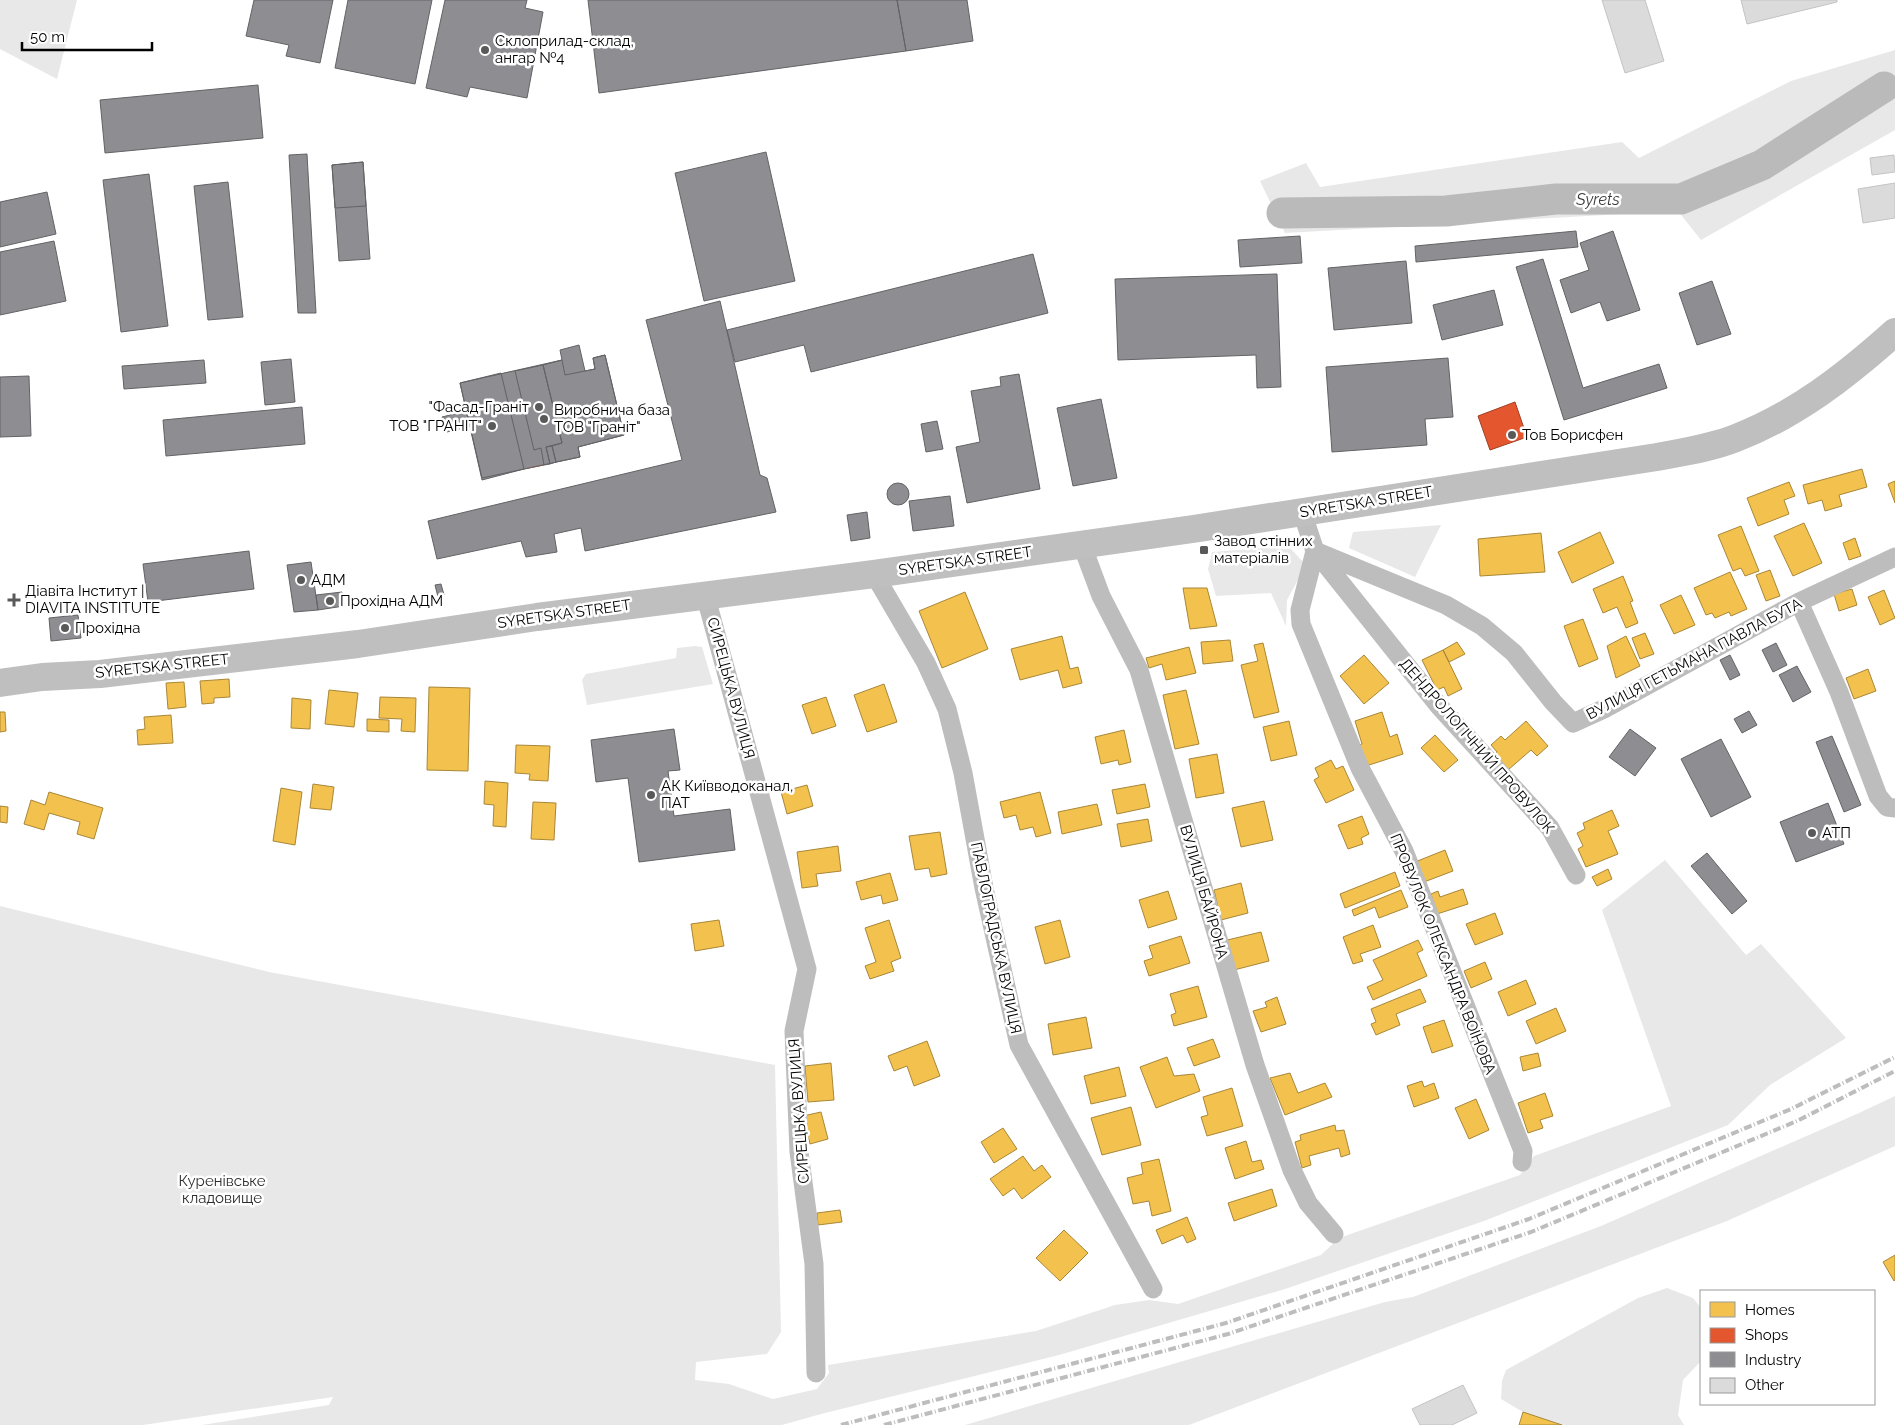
<svg xmlns="http://www.w3.org/2000/svg" width="1895" height="1425" font-family="Raleway,sans-serif">
  <rect width="100%" height="100%" fill="#fff"/>
  <!-- green -->
  <path fill="#e8e8e8" d="M0 0H77L57 79 0 49Z
    M1895 50V130L1701 240 1678 211 1285 233 1260 181 1306 163 1320 187 1622 142 1639 158 1791 81Z
    M1441 525 1415 577 1349 548 1353 532Z
    M1264 548 1291 549 1306 565 1287 600 1286 626 1271 593 1216 596 1208 569 1212 552Z
    M695 646 702 647 713 684 587 705 582 680 586 674 676 658 677 648Z
    M1665 860 1746 955 1761 944 1846 1038 1770 1085 1728 1125 1484 1221 1285 1289 1059 1355 821 1414 782 1425H202L329 1405 333 1397 143 1425H0V906L269 972 775 1065 781 1332 767 1354 696 1362 695 1380 729 1384 773 1399 817 1389 829 1373 828 1365 1036 1331 1115 1305 1149 1300 1178 1304 1321 1255 1339 1238 1520 1175 1534 1156 1671 1106 1602 910Z
    M1895 1096V1146L1727 1221 1189 1425H965L1385 1302 1413 1297 1601 1226 1859 1113Z
    M1667 1288 1693 1298 1701 1308V1361L1683 1380 1678 1415 1684 1425H1562L1523 1412 1501 1399 1502 1381 1506 1370 1638 1298Z"/>
  <!-- homes -->
  <path fill="#f2c14e" stroke="#a98737" d="M1862 469 1867 487 1839 495 1842 506 1825 511 1822 500 1808 504 1803 485Z
    M1895 481V503L1888 484Z
    M1789 482 1795 496 1784 500 1789 514 1758 526 1747 498Z
    M1804 523 1822 563 1793 576 1774 536Z
    M1741 526 1759 571 1745 576 1741 568 1733 571 1718 535Z
    M1600 532 1614 563 1572 583 1558 552Z
    M1541 533 1545 572 1480 576 1478 539Z
    M1855 538 1861 556 1849 560 1843 543Z
    M1770 570 1780 596 1766 601 1756 575Z
    M1730 572 1747 609 1731 616 1729 612 1715 618 1712 613 1706 615 1694 588Z
    M1623 576 1633 601 1630 602 1638 623 1626 628 1617 607 1603 613 1593 589Z
    M1183 588H1207L1217 626 1190 629Z
    M1852 589 1857 605 1839 611 1834 594Z
    M1884 590 1895 618 1880 625 1868 597Z
    M965 592 988 649 942 668 919 611Z
    M1681 595 1695 625 1674 634 1660 605Z
    M1583 619 1598 659 1579 667 1564 626Z
    M1645 633 1654 654 1640 659 1632 638Z
    M1062 636 1070 669 1078 667 1082 683 1063 688 1058 670 1020 680 1011 649Z
    M1626 636 1640 666 1616 678 1607 646Z
    M1230 640 1233 661 1203 664 1201 642Z
    M1457 642 1465 654 1449 662 1443 650Z
    M1263 643 1279 712 1254 718 1241 665 1258 661 1254 645Z
    M1189 647 1196 673 1166 680 1162 664 1149 668 1146 658Z
    M1443 650 1462 689 1448 696 1444 687 1437 690 1422 660Z
    M1364 655 1389 683 1364 704 1340 676Z
    M1868 669 1876 691 1854 699 1846 678Z
    M229 679 230 697 214 698V703L202 704 200 681Z
    M184 682 186 707 168 709 166 683Z
    M884 684 897 722 867 732 854 695Z
    M429 687 470 688 468 771 427 770Z
    M329 690 358 693 354 727 325 724Z
    M1186 690 1199 744 1175 749 1163 695Z
    M380 697 416 698 415 732 401 731 402 719 379 718Z
    M826 697 836 726 812 734 802 705Z
    M292 698 311 700 310 729 291 728Z
    M0 712H5L6 731 0 732Z
    M1382 712 1390 737 1397 734 1403 754 1363 767 1357 746 1362 744 1355 721Z
    M171 715 173 743 138 745 137 730 145 729 144 717Z
    M367 719 389 720V732L367 731Z
    M1289 721 1297 755 1271 761 1263 727Z
    M1526 721 1548 746 1537 756 1531 750 1508 770 1494 755 1497 752 1491 745 1501 736 1505 740Z
    M1124 730 1131 762 1119 765 1118 760 1101 764 1095 737Z
    M1435 735 1458 760 1444 772 1421 748Z
    M516 745 550 746 548 781 529 780 530 774 515 773Z
    M1217 754 1224 793 1196 798 1189 759Z
    M1331 760 1336 769 1343 766 1354 790 1326 803 1314 780 1319 777 1315 768Z
    M485 781 508 783 506 827 493 826 494 805 484 804Z
    M313 784 334 787 331 810 310 808Z
    M1145 784 1150 807 1117 814 1112 790Z
    M807 785 813 806 787 814 781 792Z
    M281 788 302 792 295 845 273 841Z
    M49 792 103 808 94 839 77 834 80 822 49 813 44 830 24 824 31 800 45 805Z
    M1040 792 1051 833 1036 837 1033 827 1020 830 1016 815 1004 818 1000 802Z
    M1264 801 1273 840 1241 847 1232 808Z
    M533 802 556 803 554 840 531 839Z
    M1097 804 1102 825 1062 834 1058 812Z
    M0 806 8 807 7 823 0 822Z
    M1612 810 1619 826 1608 831 1618 854 1586 867 1578 849 1583 846 1577 833 1585 829 1583 823Z
    M1362 816 1369 834 1361 838 1363 844 1348 849 1338 825Z
    M1148 819 1152 841 1121 847 1117 824Z
    M940 832 947 874 931 877 929 868 915 870 909 836Z
    M838 846 841 871 816 874 818 886 802 888 797 852Z
    M1445 850 1453 871 1424 882 1415 862Z
    M1608 869 1612 879 1597 886 1592 877Z
    M1395 872 1400 886 1345 908 1340 894Z
    M890 873 898 900 883 904 881 895 861 900 856 882Z
    M1241 883 1248 913 1221 920 1214 890Z
    M1463 889 1468 904 1437 914 1431 894 1438 891 1440 897Z
    M1401 890 1408 907 1379 918 1375 907 1354 916 1352 910Z
    M1168 891 1177 919 1148 928 1139 900Z
    M1495 913 1503 934 1475 945 1466 924Z
    M719 920 724 946 695 951 691 924Z
    M889 920 901 958 891 962 894 971 870 979 865 966 876 962 865 928Z
    M1060 920 1070 957 1045 964 1035 927Z
    M1373 925 1381 947 1360 954 1363 961 1353 964 1343 937Z
    M1261 932 1269 961 1230 971 1223 941Z
    M1181 936 1190 963 1149 976 1144 961 1153 958 1149 946Z
    M1418 940 1423 950 1417 953 1427 976 1373 1000 1367 987 1383 980 1373 960Z
    M1485 962 1492 979 1471 988 1464 971Z
    M1526 980 1536 1004 1508 1016 1498 992Z
    M1198 986 1207 1017 1174 1026 1171 1015 1176 1013 1170 994Z
    M1420 989 1426 1002 1396 1014 1400 1025 1376 1035 1371 1024 1376 1022 1371 1009Z
    M1277 997 1286 1024 1261 1032 1253 1011 1267 1007 1265 1002Z
    M1556 1008 1566 1031 1536 1044 1526 1021Z
    M1086 1017 1092 1048 1053 1055 1048 1024Z
    M1444 1020 1453 1046 1432 1053 1423 1027Z
    M1213 1039 1220 1057 1194 1066 1187 1048Z
    M927 1041 940 1076 914 1086 907 1066 894 1071 888 1056Z
    M1538 1053 1541 1066 1523 1071 1520 1057Z
    M1167 1057 1174 1076 1194 1074 1200 1091 1156 1108 1140 1067Z
    M831 1063 834 1100 808 1102 805 1066Z
    M1119 1067 1126 1096 1091 1104 1084 1076Z
    M1290 1073 1298 1093 1325 1083 1332 1097 1285 1115 1270 1078Z
    M1422 1081 1424 1087 1434 1083 1439 1098 1414 1107 1407 1086Z
    M1232 1088 1243 1126 1207 1136 1201 1117 1208 1115 1203 1097Z
    M1545 1093 1553 1116 1540 1120 1543 1128 1528 1133 1518 1103Z
    M1476 1099 1489 1130 1469 1139 1455 1108Z
    M1131 1107 1141 1145 1102 1155 1091 1118Z
    M821 1112 828 1139 810 1144 803 1116Z
    M1335 1125 1336 1131 1344 1130 1350 1154 1341 1157 1339 1148 1309 1156 1311 1165 1302 1168 1295 1142 1301 1140 1300 1135Z
    M1003 1128 1017 1149 994 1163 981 1142Z
    M1246 1141 1252 1162 1261 1160 1264 1169 1235 1179 1225 1148Z
    M1023 1156 1034 1171 1042 1165 1051 1177 1022 1199 1014 1188 1003 1196 990 1179Z
    M1159 1159 1171 1211 1152 1216 1149 1201 1133 1204 1127 1178 1143 1174 1141 1163Z
    M1272 1189 1277 1206 1234 1221 1228 1203Z
    M840 1210 842 1222 818 1225 817 1213Z
    M1187 1217 1196 1239 1187 1243 1183 1235 1162 1244 1156 1230Z
    M1064 1230 1088 1253 1060 1281 1036 1258Z
    M1895 1255V1280L1894 1281 1883 1262Z
    M1523 1412 1562 1425H1519Z"/>
  <!-- shops -->
  <path fill="#e4572e" stroke="#a03d20" d="M515 371 534 450 541 448 544 465 524 469 501 374Z
    M1515 402 1527 437 1490 450 1478 416Z"/>
  <!-- industry -->
  <path fill="#8d8d92" stroke="#636366" d="M254 0H333L320 63 286 56 289 45 246 36Z
    M348 0H432L415 84 335 68Z
    M445 0H527L525 8 543 12 527 98 470 87 467 97 426 88Z
    M588 0H897L906 51 599 93Z
    M897 0H967L973 41 906 51Z
    M258 85 263 138 105 153 100 100Z
    M766 152 795 281 704 301 675 173Z
    M307 154 316 313H298L289 155Z
    M363 162 370 259 339 261 332 165Z
    M363 162 366 206 335 208 332 165Z
    M149 174 168 326 121 332 103 180Z
    M228 182 243 317 208 320 194 186Z
    M47 192 56 234 0 247V202Z
    M1576 231 1578 247 1416 262 1415 246Z
    M1613 231 1640 310 1607 321 1600 302 1571 313 1560 280 1589 270 1580 243Z
    M1300 236 1302 263 1240 267 1238 240Z
    M54 241 66 301 0 315V252Z
    M1033 254 1048 313 811 372 804 345 735 362 727 330Z
    M1543 259 1583 388 1659 364 1667 388 1564 420 1516 267Z
    M1406 261 1412 323 1334 330 1328 268Z
    M1277 274 1281 387 1257 388 1256 355 1118 360 1115 279Z
    M1712 281 1731 334 1697 345 1679 293Z
    M1494 290 1503 325 1442 340 1433 305Z
    M720 301 760 475 767 478 776 512 585 551 581 528 554 534 557 552 526 557 521 541 437 559 428 521 682 460 646 320Z
    M579 345 585 371 595 369 593 358 605 355 624 435 578 447 580 457 482 478 460 383 562 360 560 350Z
    M605 355 624 435 578 447 580 457 556 462 552 446 562 443 543 365 562 360 565 375 595 369 593 358Z
    M1448 358 1453 417 1425 419 1427 445 1332 452 1326 367Z
    M291 359 295 402 265 405 261 362Z
    M204 360 206 383 124 389 122 366Z
    M543 365 562 443 546 447 550 464 544 465 541 448 534 450 515 371Z
    M501 373 524 469 482 480 460 383Z
    M1019 374 1040 489 967 503 956 447 980 442 971 391 1001 386 1000 377Z
    M29 376 31 436 0 437V377Z
    M1101 399 1117 478 1073 486 1057 408Z
    M302 407 305 444 166 456 163 420Z
    M466 411 470 426 447 432 442 417Z
    M937 421 943 449 926 452 921 424Z
    M552 446 556 462 550 464 546 447Z
    M887 494a11 11 0 1 1 22 0a11 11 0 1 1-22 0Z
    M950 496 954 526 913 531 909 501Z
    M867 512 870 538 851 541 847 515Z
    M249 551 254 589 148 602 143 564Z
    M311 562 318 610 294 612 287 565Z
    M441 584 444 595 438 597 435 585Z
    M342 592 344 606 318 610 316 595Z
    M78 615 81 638 51 641 49 618Z
    M1776 643 1787 665 1773 672 1762 650Z
    M1730 655 1740 675 1730 680 1720 660Z
    M1797 666 1811 692 1793 702 1779 675Z
    M1749 711 1757 725 1742 733 1734 719Z
    M674 729 680 770 668 771 674 816 730 809 735 850 639 862 628 778 596 782 591 740Z
    M1630 729 1656 748 1635 776 1609 757Z
    M1832 736 1861 805 1844 812 1816 742Z
    M1721 739 1751 797 1711 817 1681 759Z
    M1828 803 1844 844 1796 862 1780 822Z
    M1707 853 1747 901 1732 914 1691 866Z"/>
  <g fill="none" stroke-linecap="round" stroke-linejoin="round">
    <!-- river -->
    <path stroke="#bababa" stroke-width="31" d="M1282 213 1446 211 1556 199H1681L1762 165 1884 87"/>
  </g>
  <!-- building -->
  <path fill="#dbdbdb" stroke="#c3c3c3" d="M1602 0H1645L1664 61 1625 73Z
    M1741 0H1837V2L1747 24Z
    M1894 155 1895 172 1872 175 1870 158Z
    M1895 183V218L1863 223 1858 189Z
    M1463 1385 1477 1413 1452 1425H1420L1412 1409Z"/>
  <g fill="none" stroke-linecap="round" stroke-linejoin="round">
    <!-- street -->
    <path stroke="#bdbdbd" stroke-width="19" d="M1302 512 1315 551 1446 605 1482 626 1514 653 1553 702 1573 723 1606 708 1799 602 1895 557
      M1082 545 1101 596 1139 670 1255 1065 1292 1170 1308 1203 1334 1234
      M1315 551 1300 610 1301 624 1360 768 1404 851 1523 1151 1522 1162
      M1316 552 1439 706 1550 828 1576 875
      M874 574 926 663 947 709 963 773 984 888 1019 1045 1153 1289
      M705 594 807 969 794 1031 799 1152 814 1264 816 1373
      M1799 602 1839 692 1878 796 1887 807 1895 808"/>
    <!-- secondary -->
    <path stroke="#bfbfbf" stroke-width="28" d="M0 683 42 677 100 674 358 644 537 617 874 574 1193 529 1657 457C1683 452 1711 448 1736 438 1796 415 1847 375 1895 332"/>
    <!-- rail -->
    <path stroke="#bdbdbd" stroke-width="4" stroke-dasharray="8 2.5 1 2.5" stroke-linecap="butt" d="M841 1425 1226 1323 1529 1219 1791 1109 1895 1057
      M884 1425 1228 1334 1531 1232 1797 1121 1895 1071"/>
  </g>
  <!-- markers -->
  <g fill="#595959" stroke="#fff" stroke-width="2">
    <circle cx="485" cy="50" r="5"/>
    <circle cx="539" cy="407" r="5"/>
    <circle cx="544" cy="419" r="5"/>
    <circle cx="492" cy="426" r="5"/>
    <circle cx="1512" cy="435" r="5"/>
    <rect x="1199" y="545" width="10" height="10" rx="2.5"/>
    <circle cx="301" cy="580" r="5"/>
    <path d="M11.5 592.5h5v5h5v5h-5v5h-5v-5h-5v-5h5z"/>
    <circle cx="330" cy="601" r="5"/>
    <circle cx="65" cy="628" r="5"/>
    <circle cx="651" cy="795" r="5"/>
    <circle cx="1812" cy="833" r="5"/>
  </g>
  <g text-anchor="middle" dominant-baseline="central" stroke-width="5" stroke-linejoin="round" paint-order="stroke">
    <!-- poi labels -->
    <g font-size="15" fill="#000" stroke="#fff" text-anchor="start">
      <text x="495" y="41">Склоприлад-склад,<tspan x="495" dy="17">ангар №4</tspan></text>
      <text x="529" y="407" text-anchor="end">"Фасад-Граніт</text>
      <text x="554" y="410">Виробнича база<tspan x="554" dy="17">ТОВ "Граніт"</tspan></text>
      <text x="482" y="426" text-anchor="end">ТОВ "ГРАНІТ"</text>
      <text x="1522" y="435">Тов Борисфен</text>
      <text x="1214" y="541">Завод стінних<tspan x="1214" dy="17">матеріалів</tspan></text>
      <text x="311" y="580">АДМ</text>
      <text x="25" y="591">Діавіта Інститут |<tspan x="25" dy="17">DIAVITA INSTITUTE</tspan></text>
      <text x="340" y="601">Прохідна АДМ</text>
      <text x="75" y="628">Прохідна</text>
      <text x="661" y="786">АК Київводоканал,<tspan x="661" dy="17">ПАТ</tspan></text>
      <text x="1822" y="833">АТП</text>
    </g>
    <!-- street labels -->
    <g font-size="15" fill="#000" stroke="#fff">
      <text transform="translate(1366 502) rotate(-9)">SYRETSKA STREET</text>
      <text transform="translate(965 561) rotate(-8)">SYRETSKA STREET</text>
      <text transform="translate(564 614) rotate(-8)">SYRETSKA STREET</text>
      <text transform="translate(1694 659) rotate(-28)">ВУЛИЦЯ ГЕТЬМАНА ПАВЛА БУТА</text>
      <text transform="translate(162 666) rotate(-6)">SYRETSKA STREET</text>
      <text transform="translate(731 688) rotate(75)">СИРЕЦЬКА ВУЛИЦЯ</text>
      <text transform="translate(1477 746) rotate(49)">ДЕНДРОЛОГІЧНИЙ ПРОВУЛОК</text>
      <text transform="translate(1204 892) rotate(74)">ВУЛИЦЯ БАЙРОНА</text>
      <text transform="translate(996 938) rotate(78)">ПАВЛОГРАДСЬКА ВУЛИЦЯ</text>
      <text transform="translate(1443 954) rotate(68)">ПРОВУЛОК ОЛЕКСАНДРА ВОЇНОВА</text>
      <text transform="translate(799 1111) rotate(-94)">СИРЕЦЬКА ВУЛИЦЯ</text>
    </g>
    <!-- park labels -->
    <g font-size="15" fill="#2c2c2c" stroke="#fff">
      <text x="222" y="1181">Куренівське<tspan x="222" dy="17">кладовище</tspan></text>
    </g>
    <!-- water labels -->
    <g font-size="16" font-style="italic" fill="#3d3d3d" stroke="#fff">
      <text x="1598" y="199">Syrets</text>
    </g>
  </g>
  <!-- legend -->
  <rect x="1700" y="1290" width="175" height="115" fill="#ffffff" stroke="#999999"/>
  <rect x="1710" y="1302" width="25" height="15" fill="#f2c14e" stroke="#999999"/>
  <text x="1745" y="1315" font-size="15" fill="#000000">Homes</text>
  <rect x="1710" y="1328" width="25" height="15" fill="#e4572e" stroke="#999999"/>
  <text x="1745" y="1340" font-size="15" fill="#000000">Shops</text>
  <rect x="1710" y="1352" width="25" height="15" fill="#8d8d92" stroke="#999999"/>
  <text x="1745" y="1365" font-size="15" fill="#000000">Industry</text>
  <rect x="1710" y="1378" width="25" height="15" fill="#dbdbdb" stroke="#999999"/>
  <text x="1745" y="1390" font-size="15" fill="#000000">Other</text>
  <!-- scale -->
  <path d="M22 42v8h130v-8" fill="none" stroke="#000000" stroke-width="2.5"/>
  <text x="30" y="42" font-size="15" fill="#000000" stroke="#ffffff" stroke-width="4" paint-order="stroke">50 m</text>
</svg>
